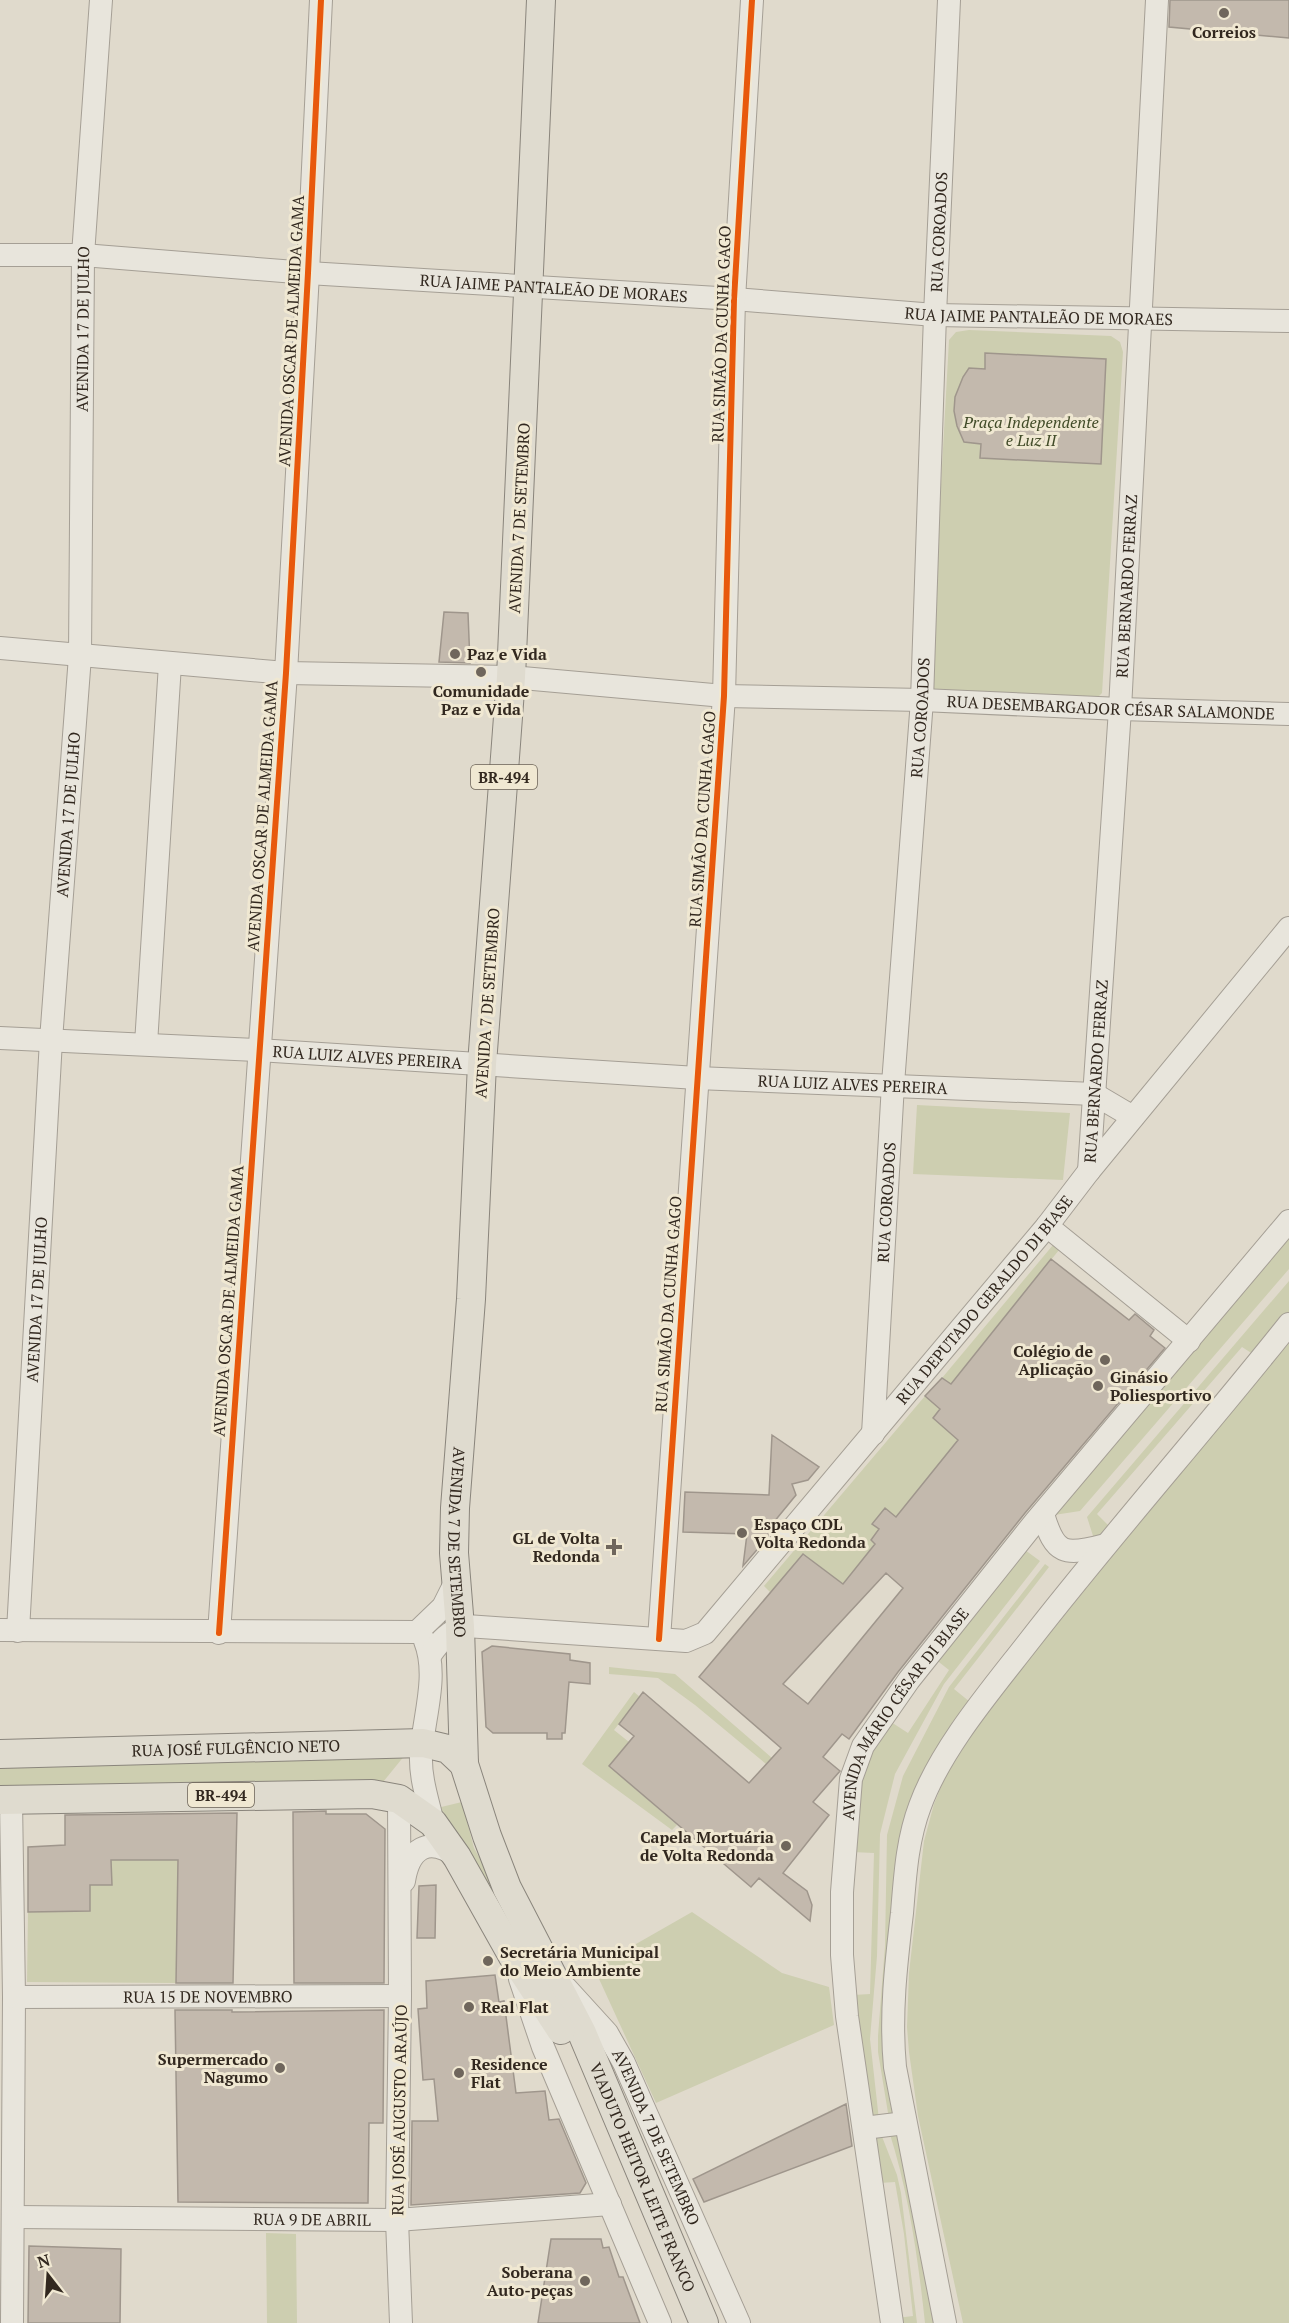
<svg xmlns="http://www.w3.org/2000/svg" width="1289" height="2323" font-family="'PT Serif',serif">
  <rect width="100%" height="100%" fill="#e0dacc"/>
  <!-- green -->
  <path fill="#cdceb0" d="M969 330 1111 336 1120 342 1123 352 1102 693 1093 702 935 695 930 685 949 340 956 332Z
    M917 1105 1070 1113 1063 1180 913 1174Z
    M1289 1238V1269L1080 1511 1054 1515Z
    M1053 1245 1059 1250 951 1384 942 1378Z
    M1289 1281V1314L1256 1356 1242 1347 1097 1514 1110 1527 1094 1539 1087 1517Z
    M1289 1340V2323H963L918 2116 909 2052 907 2027 909 1973 924 1841 934 1804 945 1777 986 1712 1162 1494Z
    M925 1396 940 1409 933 1418 943 1427 966 1431 896 1517 885 1509 873 1524 884 1533 881 1537 876 1533 871 1539 875 1544 843 1584 804 1554 770 1592 764 1586Z
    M1025 1550 1040 1561 944 1684 895 1774 880 1834 877 1956 870 2039 879 2120H872L853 1995 870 1994 874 1853 852 1852 863 1765 891 1722 908 1733 949 1670 935 1659Z
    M1045 1564 1049 1567 954 1689 970 1702 928 1763 919 1780 895 2116 889 2119 878 2052V2036L885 1946 887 1835 903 1776 949 1687Z
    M609 1667 675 1674 772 1758 766 1764 695 1705 658 1678 609 1674Z
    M634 1692 640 1697 614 1730 629 1742 609 1766 677 1825 672 1830 582 1764Z
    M405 1755 379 1787 0 1791V1757Z
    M462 1802 474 1848 515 1922 507 1927 437 1808Z
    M111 1860H178L176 1983 27 1982 28 1912 90 1911V1885L111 1884Z
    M692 1912 782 1973 829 1987 834 2025 656 2103 594 1968Z
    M889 2131 898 2133 937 2323H925C918 2258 909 2194 889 2131Z
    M881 2134 897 2175 901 2193 917 2323H898L897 2318 913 2316 904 2234 895 2182 879 2183 872 2138Z
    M266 2233 296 2234 297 2323H267Z"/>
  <!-- building -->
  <path fill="#c3b9ad" stroke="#9f968c" stroke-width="1.5" fill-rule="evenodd" d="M1170 0H1289V38L1169 27Z
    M985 353 1106 359 1101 464 980 458 981 444 964 442 957 426 954 411 955 397 963 377 969 368 985 369Z
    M444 612 468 613 470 663 439 662Z
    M1051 1259 1129 1320 1135 1314 1154 1330 1150 1336 1165 1348 1025 1513 898 1672 849 1739 842 1734 823 1757 840 1771 813 1802 829 1815 783 1873 807 1891 812 1905 810 1921 759 1878 751 1887 609 1766 634 1736 619 1724 643 1692 749 1783 781 1748 699 1677 803 1554 843 1584 875 1544 871 1540 879 1529 872 1524 885 1508 896 1517 958 1440 933 1418 940 1409 925 1396 942 1378 951 1384ZM886 1573 903 1588 808 1704 783 1684Z
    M772 1435 819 1467 808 1480 792 1484 796 1495 769 1528 768 1537 743 1566 747 1534 683 1532 685 1492 769 1495Z
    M492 1646 570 1654V1660L590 1663V1684L569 1682 565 1733H562V1739H547V1733H493L486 1727 482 1652Z
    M326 1811V1814H366L385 1829 384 1983H294L293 1812Z
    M237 1813 233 1983H176L178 1860H111L112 1885H90V1911L28 1912V1847L65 1845V1815Z
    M436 1885 435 1938H417L419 1886Z
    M495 1975 499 2002 504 2001 516 2093 545 2091 549 2120 559 2119 586 2183 580 2193 411 2205 412 2121H438L434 2079 423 2080 418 2009 427 2008 426 1981Z
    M175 2010H232V2012L384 2010 383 2123H369L368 2203 178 2202Z
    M846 2104 852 2146 704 2202 693 2179Z
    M551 2239H601L603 2248 609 2247 619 2277H623L640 2323H538Z
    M29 2246 121 2249 120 2323H28Z"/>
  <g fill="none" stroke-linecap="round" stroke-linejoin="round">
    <defs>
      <g id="minor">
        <path id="s1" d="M0 255H83L308 273 734 299 935 315 1289 321"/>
        <path id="s2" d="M0 648 286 673 511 677 724 696 922 700 1120 709 1289 714"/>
        <path id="s3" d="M0 1038 258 1050 697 1078 1094 1094 1133 1117"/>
        <path d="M146 1044 170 664"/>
        <path id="s4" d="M1089 1171 1120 709 1157 0"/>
        <path d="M1047 1226 1189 1341"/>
        <path id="s5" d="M873 1434 893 1084 922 700 935 315 949 0"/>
        <path d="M1043 1514C1055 1555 1064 1556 1105 1545"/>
        <path d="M0 1630 417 1632 443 1607 456 1581"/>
        <path id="s6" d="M18 1631 51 1040 80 656 83 255 101 0"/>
        <path d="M219 1633 286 673 308 273 321 0"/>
        <path d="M659 1639 724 696 734 299 752 0"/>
        <path d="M425 1641C439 1676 423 1719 421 1755 420 1778 428 1801 433 1823"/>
        <path id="s7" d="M431 1654C440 1641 450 1630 466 1626L686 1641 705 1633 1047 1226 1089 1171 1289 928"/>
        <path d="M399 1799 400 1996 397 2220 401 2323"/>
        <path d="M11 1800 14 1997 12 2323"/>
        <path d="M404 1881C409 1849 428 1835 457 1857"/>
        <path d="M520 1979 543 2047 660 2323"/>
        <path id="s8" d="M566 1988 607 2033 624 2063 739 2323"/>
        <path id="s9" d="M14 1997 400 1996"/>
        <path d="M864 2128 905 2123"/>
        <path id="s10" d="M14 2217 397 2220 610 2204"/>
        <path id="s11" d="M892 2323 847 2016 842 1955V1892L851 1779 863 1746 909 1680 1035 1522 1289 1221"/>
        <path d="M945 2323 895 2067C890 2015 896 1964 902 1913 905 1877 907 1840 920 1806 941 1748 992 1689 1030 1640 1114 1532 1204 1431 1289 1324"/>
      </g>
      <g id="major">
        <path id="s12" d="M541 0 511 677 482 1064 471 1299 455 1508 454 1553 460 1627 464 1764 487 1836 507 1888 582 2033 704 2323"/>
        <path id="s13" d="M0 1754 423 1743 448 1749 464 1764"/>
        <path d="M0 1800 372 1794 399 1799 433 1823 457 1857 512 1955 561 2030"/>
      </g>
    </defs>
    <!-- minor casing -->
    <use href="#minor" stroke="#a59f95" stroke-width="24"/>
    <!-- major casing -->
    <use href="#major" stroke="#8a857c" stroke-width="30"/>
    <!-- minor -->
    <use href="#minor" stroke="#e8e5dc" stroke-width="22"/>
    <!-- major -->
    <use href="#major" stroke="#dfdbcf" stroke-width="28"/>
    <defs>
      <path id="cycleway" d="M219 1633 286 673 308 273 321 0
        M659 1639 724 696 734 299 752 0"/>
    </defs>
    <!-- cycleway casing -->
    <use href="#cycleway" stroke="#f0e8d2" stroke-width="10"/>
    <!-- cycleway -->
    <use href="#cycleway" stroke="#e8590c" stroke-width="6"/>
  </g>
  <!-- markers -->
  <g fill="#6f665c" stroke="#f0e8d2" stroke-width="2">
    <circle cx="1224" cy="13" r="6"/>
    <circle cx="455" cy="654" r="6"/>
    <circle cx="481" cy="672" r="6"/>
    <circle cx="1105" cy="1360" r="6"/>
    <circle cx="1098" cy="1386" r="6"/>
    <circle cx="742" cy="1533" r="6"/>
    <path d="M611 1538h6v6h6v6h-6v6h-6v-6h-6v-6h6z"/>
    <circle cx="786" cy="1846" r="6"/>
    <circle cx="488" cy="1961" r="6"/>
    <circle cx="469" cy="2007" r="6"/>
    <circle cx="280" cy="2068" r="6"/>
    <circle cx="459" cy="2073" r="6"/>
    <circle cx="585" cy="2281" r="6"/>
  </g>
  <g text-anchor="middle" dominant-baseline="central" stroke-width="6" stroke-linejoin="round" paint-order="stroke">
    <!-- shield labels -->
    <g fill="#f0e8d2" stroke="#6b6255" stroke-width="1.5">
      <rect x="471" y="765" width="66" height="24" rx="4.5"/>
      <rect x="188" y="1783" width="66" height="24" rx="4.5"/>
    </g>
    <g font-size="15" font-weight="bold" fill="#32281f">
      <text x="504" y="777">BR-494</text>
      <text x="221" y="1795">BR-494</text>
    </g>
    <!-- poi labels -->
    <g font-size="16" font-weight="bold" fill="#32281f" stroke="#f0e8d2" text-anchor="start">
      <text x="1224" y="32" text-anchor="middle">Correios</text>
      <text x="467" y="654">Paz e Vida</text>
      <text x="481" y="691" text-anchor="middle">Comunidade<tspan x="481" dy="18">Paz e Vida</tspan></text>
      <text x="1093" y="1351" text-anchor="end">Colégio de<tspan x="1093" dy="18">Aplicação</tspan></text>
      <text x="1110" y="1377">Ginásio<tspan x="1110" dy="18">Poliesportivo</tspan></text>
      <text x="754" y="1524">Espaço CDL<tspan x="754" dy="18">Volta Redonda</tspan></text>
      <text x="600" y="1538" text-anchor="end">GL de Volta<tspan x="600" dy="18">Redonda</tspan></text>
      <text x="774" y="1837" text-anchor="end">Capela Mortuária<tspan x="774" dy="18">de Volta Redonda</tspan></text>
      <text x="500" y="1952">Secretária Municipal<tspan x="500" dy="18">do Meio Ambiente</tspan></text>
      <text x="481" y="2007">Real Flat</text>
      <text x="268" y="2059" text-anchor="end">Supermercado<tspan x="268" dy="18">Nagumo</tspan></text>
      <text x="471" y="2064">Residence<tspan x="471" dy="18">Flat</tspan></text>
      <text x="573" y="2272" text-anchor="end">Soberana<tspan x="573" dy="18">Auto-peças</tspan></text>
    </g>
    <!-- street labels -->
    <g font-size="16" fill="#32281f" stroke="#f0e8d2">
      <text stroke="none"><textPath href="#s5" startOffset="1204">RUA COROADOS</textPath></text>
      <text stroke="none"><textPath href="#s1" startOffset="555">RUA JAIME PANTALEÃO DE MORAES</textPath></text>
      <text stroke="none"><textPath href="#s1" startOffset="1041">RUA JAIME PANTALEÃO DE MORAES</textPath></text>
      <text stroke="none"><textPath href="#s6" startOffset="1304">AVENIDA 17 DE JULHO</textPath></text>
      <text transform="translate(291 331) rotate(-87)">AVENIDA OSCAR DE ALMEIDA GAMA</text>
      <text transform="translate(721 334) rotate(-88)">RUA SIMÃO DA CUNHA GAGO</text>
      <text transform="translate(519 518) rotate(-87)">AVENIDA 7 DE SETEMBRO</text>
      <text stroke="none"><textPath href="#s4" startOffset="586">RUA BERNARDO FERRAZ</textPath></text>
      <text stroke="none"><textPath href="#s2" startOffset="1113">RUA DESEMBARGADOR CÉSAR SALAMONDE</textPath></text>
      <text stroke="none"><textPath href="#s5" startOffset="718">RUA COROADOS</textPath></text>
      <text stroke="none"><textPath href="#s6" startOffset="818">AVENIDA 17 DE JULHO</textPath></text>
      <text transform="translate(262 816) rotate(-86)">AVENIDA OSCAR DE ALMEIDA GAMA</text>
      <text transform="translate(702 819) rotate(-86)">RUA SIMÃO DA CUNHA GAGO</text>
      <text transform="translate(487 1003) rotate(-86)">AVENIDA 7 DE SETEMBRO</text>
      <text stroke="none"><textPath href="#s3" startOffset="368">RUA LUIZ ALVES PEREIRA</textPath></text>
      <text stroke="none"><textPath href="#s4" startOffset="100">RUA BERNARDO FERRAZ</textPath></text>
      <text stroke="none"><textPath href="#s3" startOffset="854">RUA LUIZ ALVES PEREIRA</textPath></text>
      <text stroke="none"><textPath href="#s5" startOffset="232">RUA COROADOS</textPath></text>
      <text stroke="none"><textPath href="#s7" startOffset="722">RUA DEPUTADO GERALDO DI BIASE</textPath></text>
      <text stroke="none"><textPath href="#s6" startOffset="332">AVENIDA 17 DE JULHO</textPath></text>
      <text transform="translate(228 1301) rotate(-86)">AVENIDA OSCAR DE ALMEIDA GAMA</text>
      <text transform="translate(668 1304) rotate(-86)">RUA SIMÃO DA CUNHA GAGO</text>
      <text stroke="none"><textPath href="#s12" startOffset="1545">AVENIDA 7 DE SETEMBRO</textPath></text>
      <text stroke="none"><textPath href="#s11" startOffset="630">AVENIDA MÁRIO CÉSAR DI BIASE</textPath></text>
      <text stroke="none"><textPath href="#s13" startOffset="236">RUA JOSÉ FULGÊNCIO NETO</textPath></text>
      <text stroke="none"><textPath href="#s9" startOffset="194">RUA 15 DE NOVEMBRO</textPath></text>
      <text transform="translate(399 2110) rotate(-89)">RUA JOSÉ AUGUSTO ARAÚJO</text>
      <text stroke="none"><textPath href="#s8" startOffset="176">AVENIDA 7 DE SETEMBRO</textPath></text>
      <text stroke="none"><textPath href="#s12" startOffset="2218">VIADUTO HEITOR LEITE FRANCO</textPath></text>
      <text stroke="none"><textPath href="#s10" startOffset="298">RUA 9 DE ABRIL</textPath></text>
    </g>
    <!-- park labels -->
    <g font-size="16" font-style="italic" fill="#414b28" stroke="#f0e8d2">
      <text x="1031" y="422">Praça Independente<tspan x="1031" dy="18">e Luz II</tspan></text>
    </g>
  </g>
  <!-- north arrow -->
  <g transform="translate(48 2275) rotate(343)" stroke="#f0e8d2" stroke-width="4.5" paint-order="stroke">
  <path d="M0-4.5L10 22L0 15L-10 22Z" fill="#32281f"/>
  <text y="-9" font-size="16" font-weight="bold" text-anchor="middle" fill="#32281f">N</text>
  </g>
</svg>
